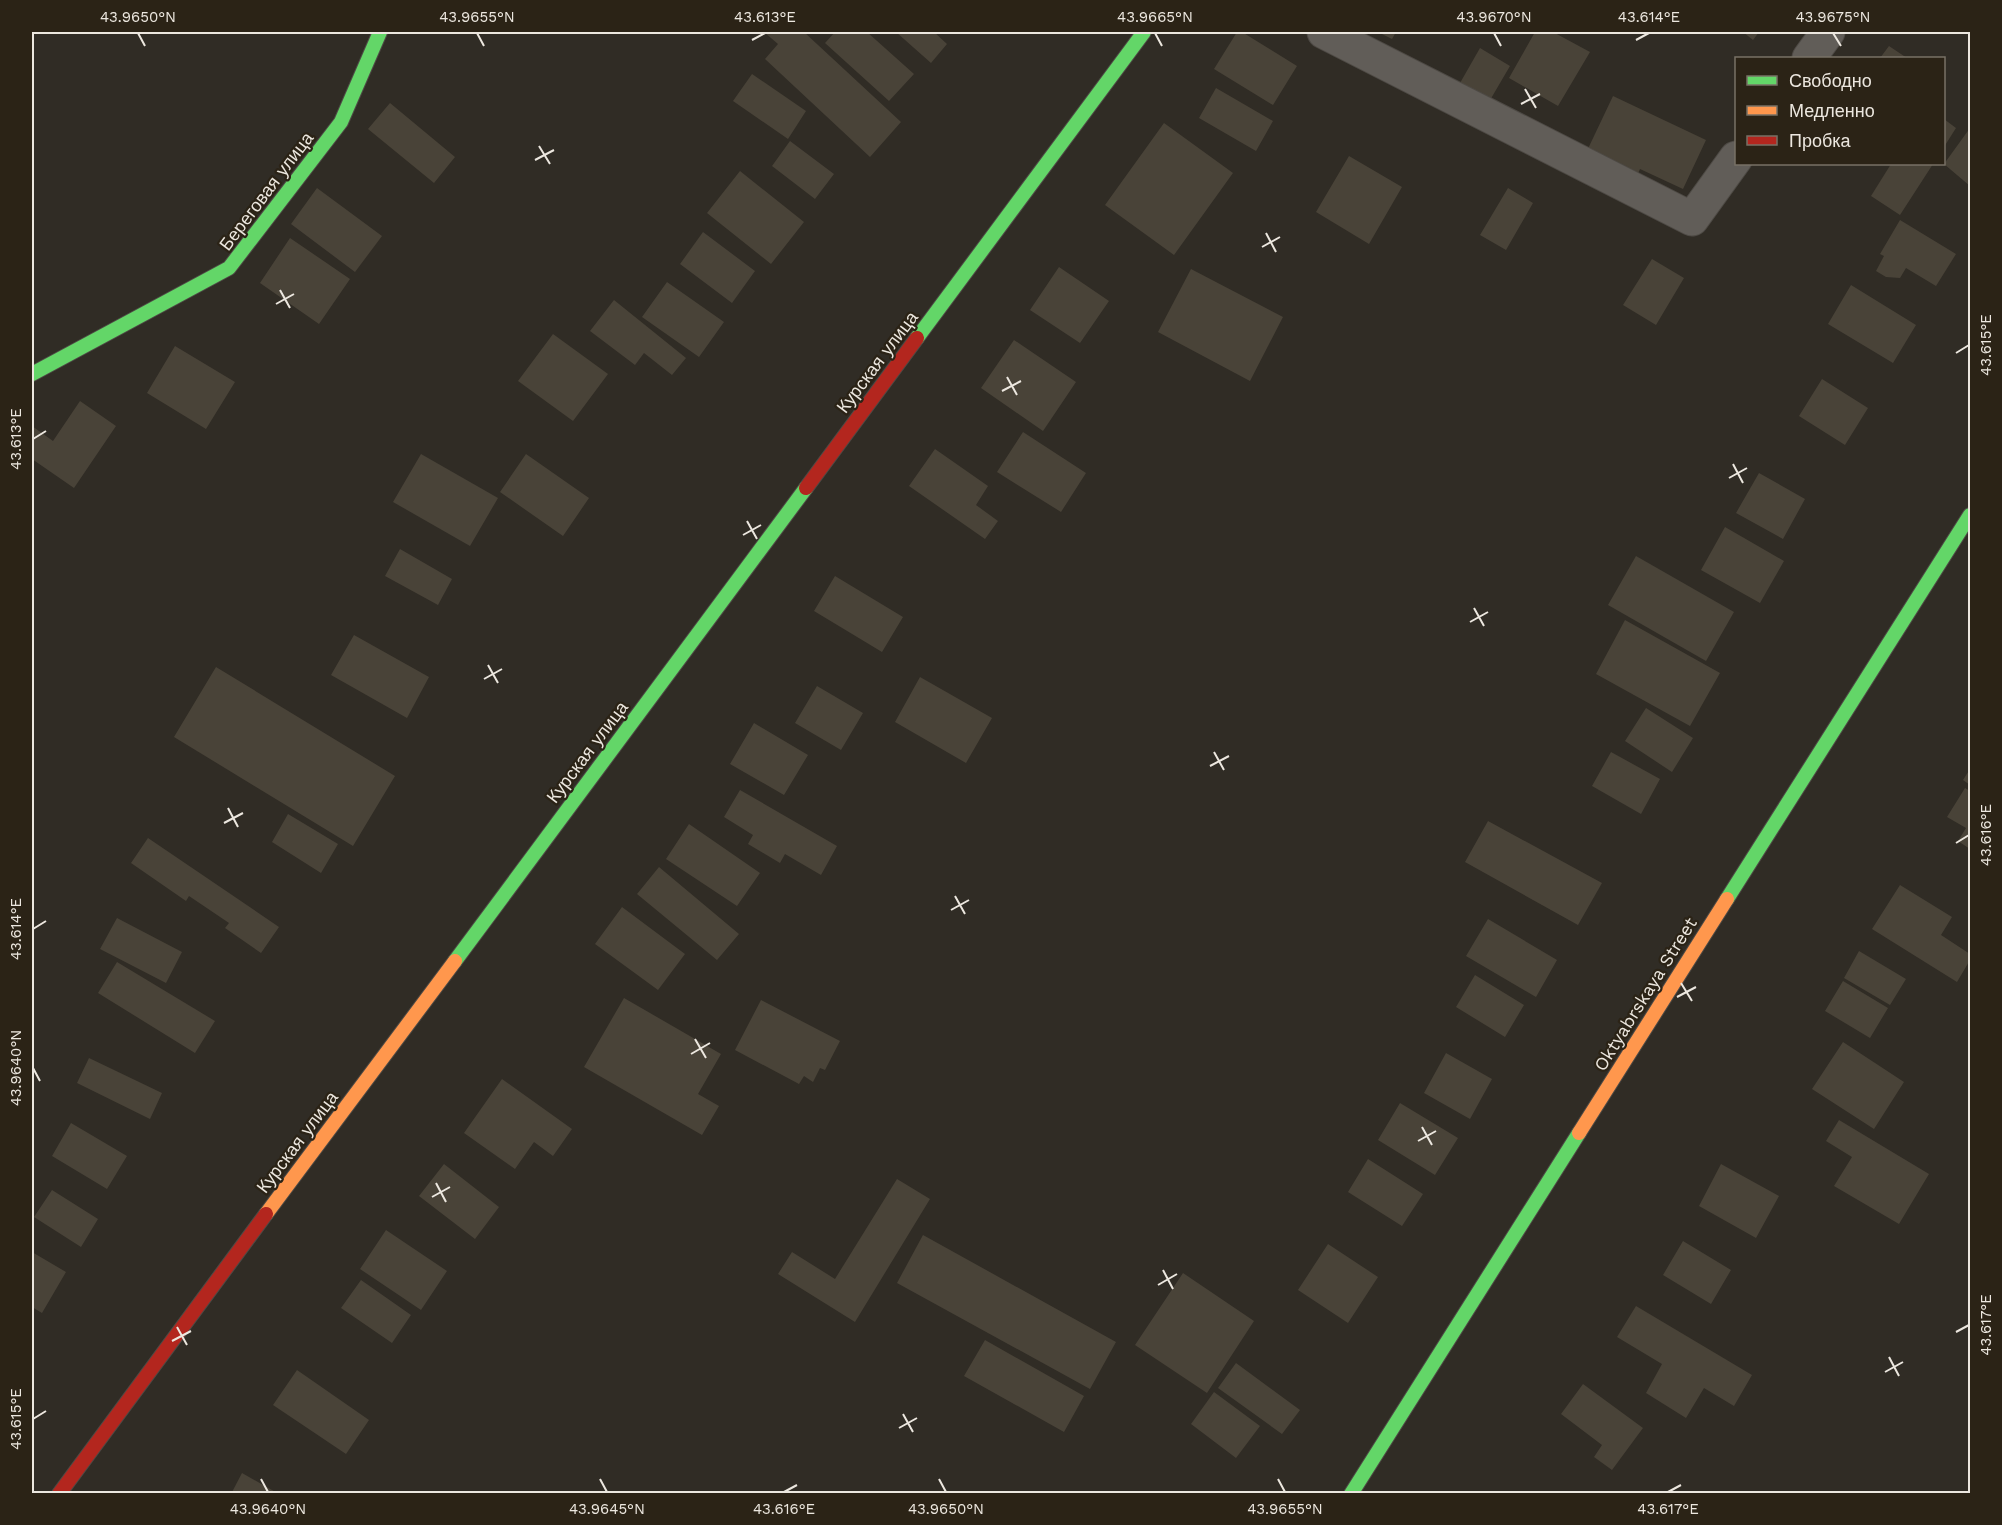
<svg xmlns="http://www.w3.org/2000/svg" width="2002" height="1525" font-family="'Work Sans',sans-serif">
  <rect width="100%" height="100%" fill="#302c25"/>
  <!-- building -->
  <path fill="#494338" d="M764 32H804L901 122 870 157 765 59 778 44Z
    M835 32H867L914 74 889 101 825 43Z
    M896 32H934L947 44 931 63Z
    M1237 32H1242L1297 66 1273 105 1214 69Z
    M1378 32H1396L1392 39Z
    M1535 32H1553L1590 52 1558 106 1509 78Z
    M1743 32H1759L1753 40Z
    M1889 46 1907 58H1880Z
    M1480 48 1510 66 1486 107 1456 90Z
    M752 74 806 111 788 139 733 101Z
    M1216 88 1273 121 1256 151 1199 118Z
    M1613 96 1706 140 1683 189 1640 169 1636 178 1585 155Z
    M390 103 455 157 434 183 368 129Z
    M1944 119 1956 128 1944 147Z
    M1164 123 1233 173 1174 255 1105 205Z
    M1970 128V186L1944 164Z
    M790 141 834 174 815 199 772 166Z
    M1349 156 1402 187 1369 244 1316 212Z
    M1891 164H1933L1900 215 1871 196Z
    M740 171 804 222 771 264 707 213Z
    M317 188 382 236 355 272 291 224Z
    M1508 188 1533 203 1506 250 1480 235Z
    M1900 220 1956 254 1936 286 1906 268 1900 278 1886 277 1876 271 1884 256 1880 254Z
    M703 232 755 271 732 303 680 264Z
    M290 238 350 279 319 324 260 283Z
    M1652 259 1684 278 1656 325 1623 305Z
    M1059 267 1109 301 1080 343 1030 310Z
    M1191 269 1283 317 1250 381 1158 332Z
    M667 282 724 322 699 357 642 317Z
    M1851 285 1916 325 1893 363 1828 324Z
    M614 300 686 358 672 375 644 353 635 365 590 331Z
    M553 334 608 374 573 421 518 381Z
    M1014 340 1076 382 1043 431 981 388Z
    M175 346 235 382 206 429 147 393Z
    M1822 379 1868 408 1845 445 1799 416Z
    M80 401 116 426 74 488 32 459V426L53 441Z
    M1023 432 1086 473 1061 512 997 472Z
    M935 449 988 486 976 505 998 521 985 539 909 486Z
    M421 454 498 498 470 546 393 502Z
    M526 454 589 498 563 536 500 492Z
    M1759 473 1805 499 1783 539 1736 513Z
    M1725 527 1784 561 1760 603 1701 570Z
    M400 549 452 579 438 605 385 576Z
    M1636 556 1734 612 1706 661 1608 605Z
    M835 576 903 617 882 652 814 611Z
    M1625 620 1720 673 1690 726 1596 674Z
    M354 635 429 677 407 718 331 675Z
    M216 667 395 776 353 846 174 737Z
    M920 677 992 718 966 763 895 722Z
    M817 686 863 713 841 750 795 723Z
    M1646 708 1693 738 1672 772 1625 741Z
    M754 723 808 755 784 795 730 764Z
    M1611 752 1660 779 1641 814 1592 786Z
    M1970 769V785L1963 780Z
    M1965 788 1970 791V849L1958 841 1966 828 1947 817Z
    M740 790 837 846 821 875 785 854 780 863 748 844 753 835 724 817Z
    M288 814 338 844 321 873 272 842Z
    M1488 821 1602 883 1578 925 1465 862Z
    M689 824 760 873 737 906 666 859Z
    M148 838 279 927 261 953 225 928 229 923 189 896 186 901 131 863Z
    M659 867 739 934 717 960 637 894Z
    M1900 885 1952 917 1941 935 1970 954V960L1957 982 1872 929Z
    M622 907 685 954 658 990 595 944Z
    M117 918 182 952 166 983 100 949Z
    M1488 919 1557 960 1536 997 1466 956Z
    M1859 951 1906 979 1890 1005 1844 978Z
    M117 962 215 1021 195 1053 98 993Z
    M1475 975 1524 1005 1505 1037 1456 1007Z
    M1843 981 1888 1008 1870 1038 1825 1011Z
    M624 998 721 1054 698 1094 719 1106 702 1135 584 1067Z
    M761 1000 840 1041 825 1070 820 1068 813 1082 804 1076 799 1084 735 1050Z
    M1843 1042 1904 1082 1874 1129 1812 1089Z
    M1446 1053 1492 1079 1470 1119 1424 1093Z
    M89 1058 162 1093 150 1119 77 1083Z
    M502 1079 572 1129 553 1156 534 1142 515 1169 464 1133Z
    M1400 1103 1458 1138 1435 1175 1378 1140Z
    M1839 1120 1929 1174 1899 1224 1834 1186 1852 1157 1826 1141Z
    M71 1123 127 1156 107 1189 52 1156Z
    M1368 1159 1423 1194 1402 1226 1348 1192Z
    M444 1164 499 1207 475 1239 419 1196Z
    M1721 1164 1779 1196 1756 1238 1699 1206Z
    M897 1179 930 1199 855 1322 778 1274 792 1252 835 1279Z
    M52 1190 98 1219 81 1247 34 1217Z
    M386 1230 447 1271 421 1310 360 1269Z
    M923 1235 1116 1342 1090 1389 897 1283Z
    M1683 1241 1731 1270 1711 1304 1663 1275Z
    M1328 1244 1378 1277 1348 1323 1298 1290Z
    M32 1252 66 1272 42 1313 32 1307Z
    M1183 1273 1254 1321 1207 1393 1135 1345Z
    M361 1280 411 1315 392 1343 341 1308Z
    M1636 1306 1752 1375 1734 1406 1704 1388 1686 1418 1646 1393 1662 1364 1617 1337Z
    M985 1340 1084 1396 1064 1432 964 1376Z
    M1236 1363 1300 1410 1282 1434 1218 1388Z
    M297 1370 369 1420 346 1454 273 1405Z
    M1583 1384 1643 1428 1612 1470 1594 1457 1602 1445 1561 1414Z
    M1214 1392 1260 1426 1236 1458 1191 1424Z
    M242 1473 279 1494H231Z"/>
  <g fill="none" stroke-linecap="round" stroke-linejoin="round">
    <defs>
      <path id="street" d="M1324 32 1692 219 1736 158
        M1809 58 1828 32"/>
      <path id="fast" d="M917 338 1144 32
        M32 374 229 268 341 122 380 32
        M1727 899 1970 515
        M455 961 806 488
        M1351 1494 1579 1133"/>
      <path id="slow" d="M1579 1133 1727 899
        M266 1214 455 961"/>
      <path id="jam" d="M806 488 917 338
        M59 1494 266 1214"/>
    </defs>
    <!-- street casing -->
    <use href="#street" stroke="#4e4a45" stroke-width="35"/>
    <!-- fast casing -->
    <use href="#fast" stroke="#4e4a45" stroke-width="16"/>
    <!-- slow casing -->
    <use href="#slow" stroke="#4e4a45" stroke-width="16"/>
    <!-- jam casing -->
    <use href="#jam" stroke="#4e4a45" stroke-width="16"/>
    <!-- street -->
    <use href="#street" stroke="#615d58" stroke-width="33"/>
    <!-- fast -->
    <use href="#fast" stroke="#63d668" stroke-width="14"/>
    <!-- slow -->
    <use href="#slow" stroke="#ff974d" stroke-width="14"/>
    <!-- jam -->
    <use href="#jam" stroke="#b3261e" stroke-width="14"/>
  </g>
  <!-- ticks -->
  <path fill="none" stroke="#ece7df" stroke-width="2" d="M138 33 145 46M477 33 484 46M1155 33 1162 46M1494 33 1501 46M1833 33 1841 46M752 40 765 33M1636 40 1649 33M1525 89 1536 108M1521 104 1540 94M539 146 550 164M535 160 554 150M1266 233 1276 252M1262 247 1280 237M280 290 290 308M276 304 294 294M1956 353 1969 345M1007 377 1017 395M1002 391 1021 381M33 439 46 431M1733 464 1743 483M1729 478 1747 468M747 521 757 539M743 535 761 525M1474 608 1484 626M1470 622 1488 612M488 665 498 683M484 679 502 669M1214 752 1224 770M1210 766 1229 756M228 808 238 827M224 823 243 813M1956 843 1969 835M955 896 965 914M951 910 969 900M33 929 46 921M1681 983 1692 1001M1677 997 1696 987M695 1039 706 1058M691 1054 710 1043M33 1068 40 1081M1422 1127 1432 1145M1418 1141 1436 1131M436 1183 446 1202M432 1197 450 1187M1163 1270 1173 1289M1158 1285 1177 1274M177 1327 187 1345M1956 1332 1969 1325M172 1341 191 1331M1889 1357 1899 1376M1885 1372 1903 1362M903 1414 913 1432M33 1419 46 1411M899 1428 917 1418M261 1479 268 1492M600 1479 607 1492M939 1479 946 1492M1278 1479 1285 1492M784 1492 797 1485M1668 1492 1681 1485"/>
  <g text-anchor="middle" dominant-baseline="central" stroke-width="4.5" stroke-linejoin="round" paint-order="stroke">
    <!-- street labels -->
    <g font-size="18" fill="#ece7df" stroke="#2b2316">
      <text transform="translate(266 191) rotate(-53)">Береговая улица</text>
      <text transform="translate(877 362) rotate(-53)">Курская улица</text>
      <text transform="translate(587 752) rotate(-53)">Курская улица</text>
      <text transform="translate(1645 994) rotate(-58)">Oktyabrskaya Street</text>
      <text transform="translate(297 1142) rotate(-53)">Курская улица</text>
    </g>
  </g>
  <!-- border -->
  <rect width="2002" height="1525" fill="none" stroke="#2b2316" stroke-width="66"/>
  <!-- legend -->
  <rect x="1735" y="57" width="210" height="108" fill="#2b2316" stroke="#787166" stroke-width="1.5"/>
  <rect x="1747" y="76" width="30" height="9" fill="#63d668" stroke="#787166" stroke-width="1.5"/>
  <text x="1789" y="87" font-size="18" fill="#ece7df">Свободно</text>
  <rect x="1747" y="106" width="30" height="9" fill="#ff974d" stroke="#787166" stroke-width="1.5"/>
  <text x="1789" y="117" font-size="18" fill="#ece7df">Медленно</text>
  <rect x="1747" y="136" width="30" height="9" fill="#b3261e" stroke="#787166" stroke-width="1.5"/>
  <text x="1789" y="147" font-size="18" fill="#ece7df">Пробка</text>
  <rect x="33" y="33" width="1936" height="1459" fill="none" stroke="#ece7df" stroke-width="2"/>
  <g font-size="15" text-anchor="middle" fill="#ece7df">
    <text x="138" y="22">43.9650°N</text>
    <text x="477" y="22">43.9655°N</text>
    <text x="765" y="22">43.613°E</text>
    <text x="1155" y="22">43.9665°N</text>
    <text x="1494" y="22">43.9670°N</text>
    <text x="1649" y="22">43.614°E</text>
    <text x="1833" y="22">43.9675°N</text>
    <text transform="translate(1986 345) rotate(-90)" y="5">43.615°E</text>
    <text transform="translate(16 439) rotate(-90)" y="5">43.613°E</text>
    <text transform="translate(1986 835) rotate(-90)" y="5">43.616°E</text>
    <text transform="translate(16 929) rotate(-90)" y="5">43.614°E</text>
    <text transform="translate(16 1068) rotate(-90)" y="5">43.9640°N</text>
    <text transform="translate(1986 1325) rotate(-90)" y="5">43.617°E</text>
    <text transform="translate(16 1419) rotate(-90)" y="5">43.615°E</text>
    <text x="268" y="1514">43.9640°N</text>
    <text x="607" y="1514">43.9645°N</text>
    <text x="784" y="1514">43.616°E</text>
    <text x="946" y="1514">43.9650°N</text>
    <text x="1285" y="1514">43.9655°N</text>
    <text x="1668" y="1514">43.617°E</text>
  </g>
</svg>
